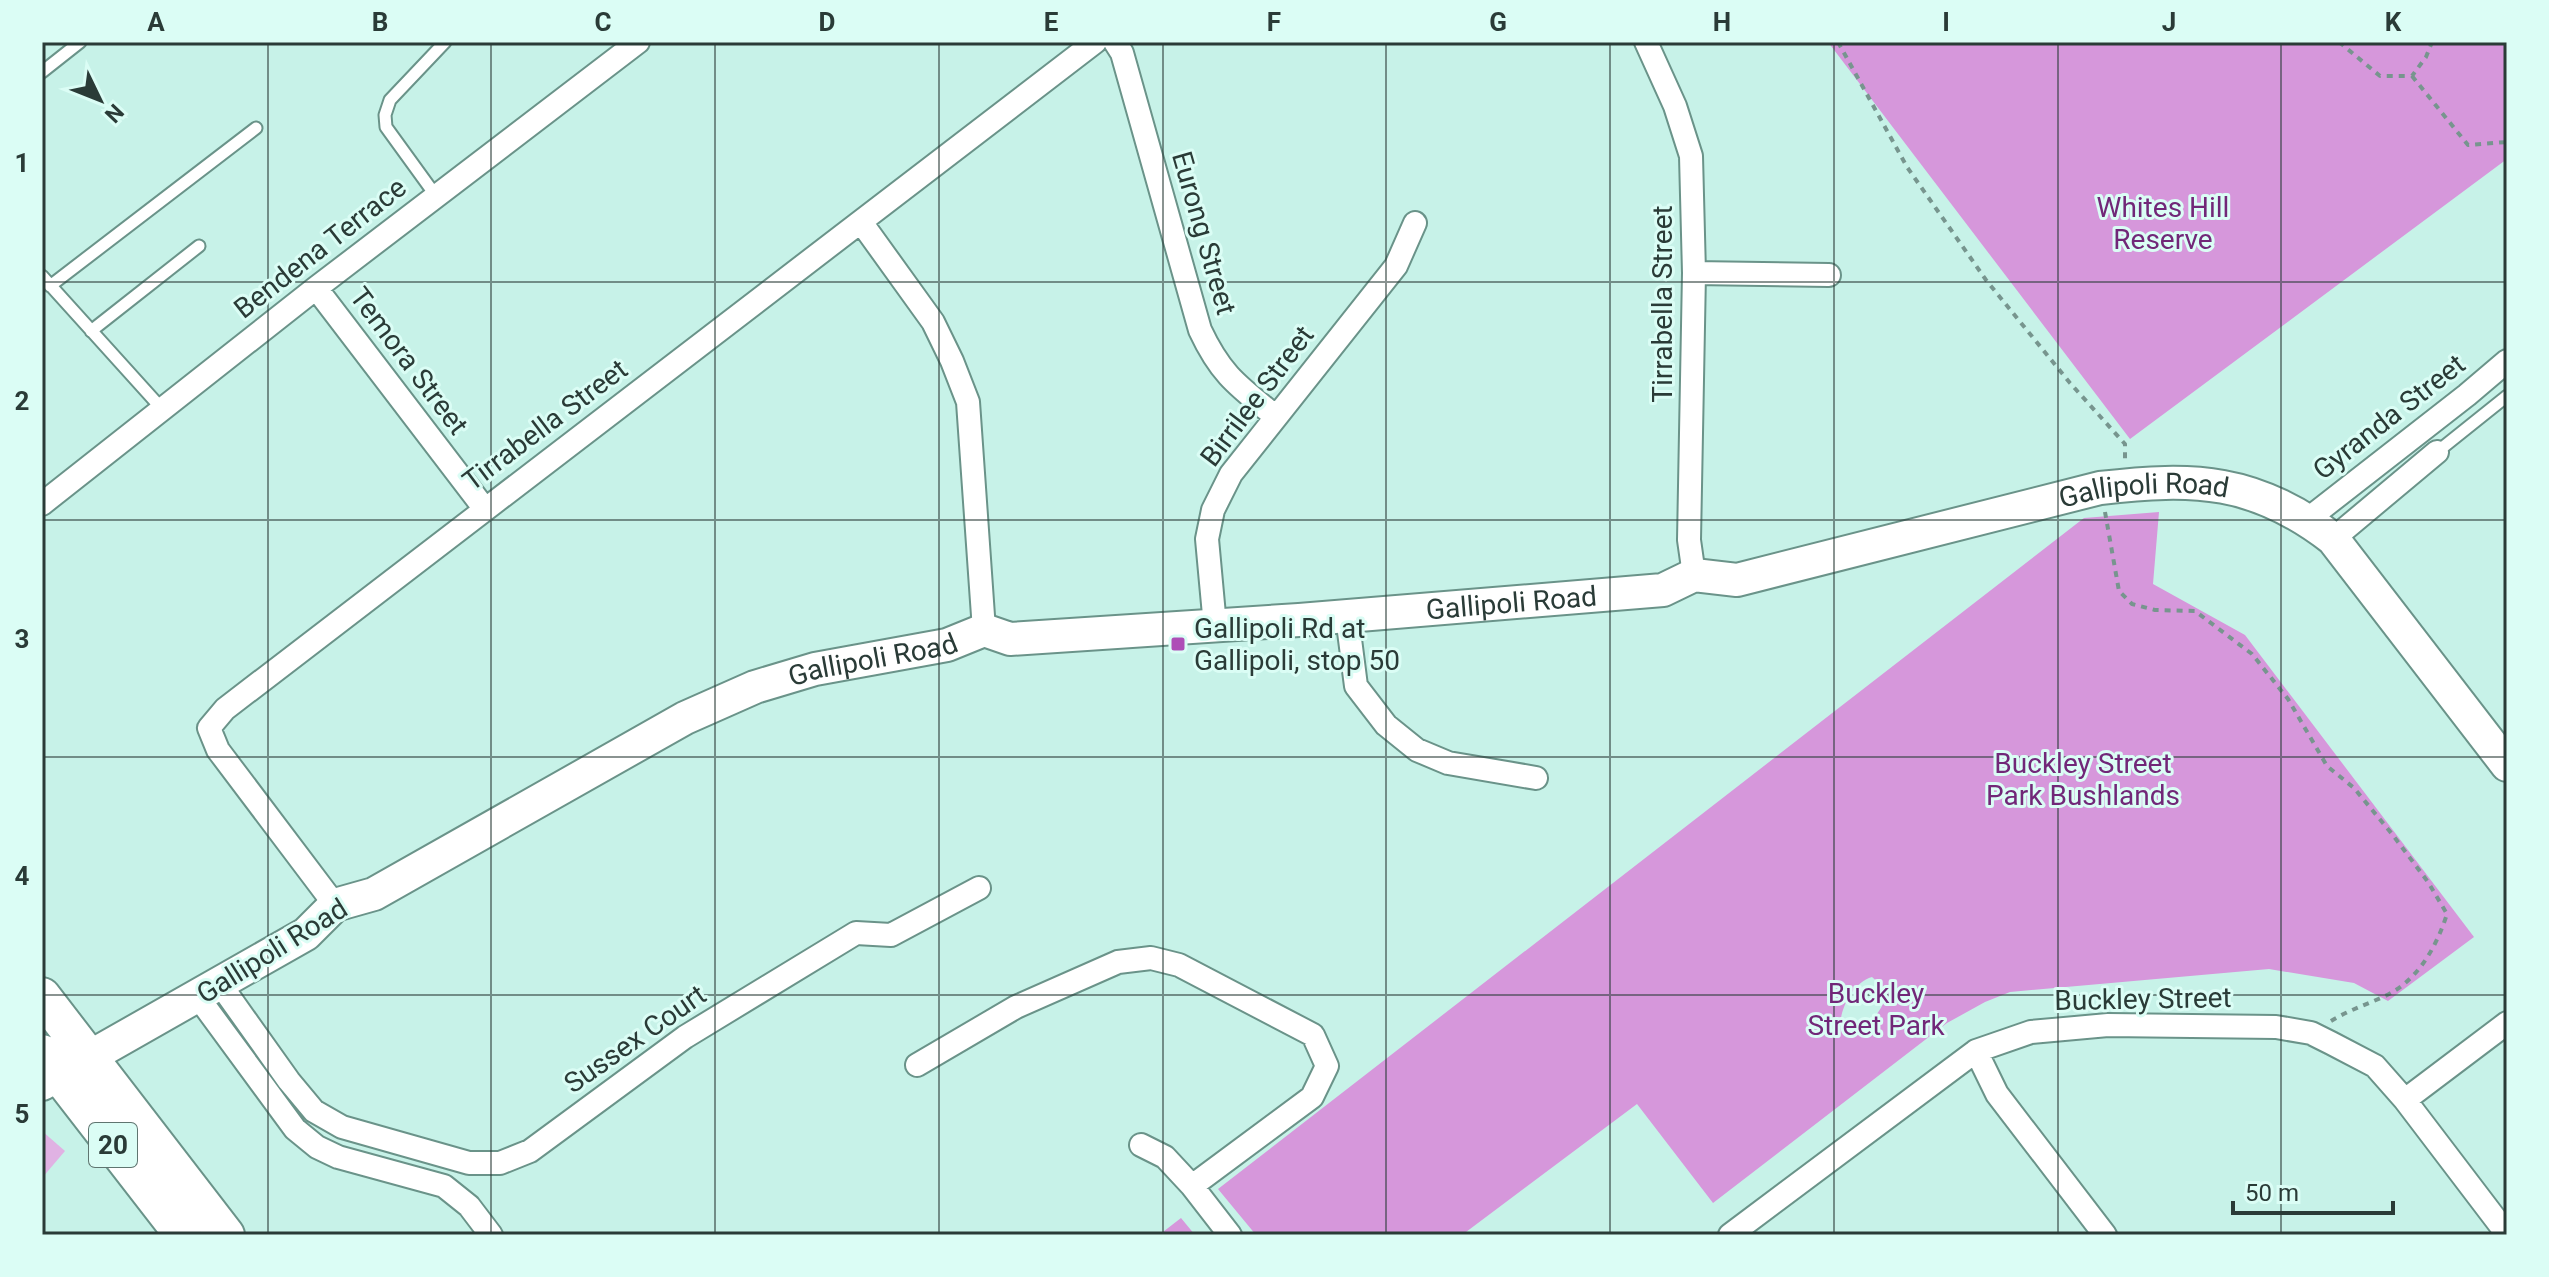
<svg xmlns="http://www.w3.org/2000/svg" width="2549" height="1277" font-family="Roboto,sans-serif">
  <rect width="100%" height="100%" fill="#c7f2e8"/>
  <!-- green -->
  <path fill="#e0b2e3" d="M42 1131 65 1151 42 1178Z"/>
  <!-- forest -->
  <path fill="#d697db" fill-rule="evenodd" d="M1828 42H2507V159L2130 439Z
    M2159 512 2153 584 2245 635 2474 937 2388 1001 2354 983 2269 969 2010 992 1985 1002 1947 1023 1713 1203 1637 1104 1462 1235H1256L1218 1189 2084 518ZM1872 977C1896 998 1880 1008 1866 1029H1850L1841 1018C1844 1002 1855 982 1872 977Z
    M1181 1218 1195 1235H1159Z"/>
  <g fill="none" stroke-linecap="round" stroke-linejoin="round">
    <defs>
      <path id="lane" d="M42 72 80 42
        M436 196 386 127 385 115 390 100 445 42
        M42 276 163 410
        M50 286 256 128
        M91 331 199 246
        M2437 452 2507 396"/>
      <path id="street" d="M1115 42 1122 53 1200 330C1221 375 1238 386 1275 416
        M1646 42 1675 106 1691 156 1694 273 1689 540 1694 575
        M861 222 933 322 952 361 968 402 984 630
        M1694 273 1829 275
        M316 288 484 508
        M42 504 316 288 638 42
        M2308 519 2467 395 2507 361
        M2333 539 2437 452
        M1347 616 1356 686 1386 725 1417 750 1448 763 1536 778
        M1215 626 1207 539 1213 510 1231 474 1396 266 1415 223
        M335 905 218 750 209 728 225 709 1095 42
        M220 984 289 1081 314 1111 342 1127 469 1163H500L530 1151 685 1037 856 933 891 935 979 888
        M198 997 295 1129 317 1147 338 1157 444 1186 469 1206 491 1235
        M1976 1051 1997 1094 2105 1235
        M917 1065 1016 1007 1118 962 1151 958 1179 965 1313 1035 1327 1066 1312 1097 1192 1186
        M2405 1100 2507 1023
        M1141 1145 1165 1157 1192 1186 1230 1235
        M1730 1235 1976 1051 2031 1032 2108 1025 2276 1027 2311 1033 2331 1043 2375 1066 2405 1100 2507 1234"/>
      <g id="secondary">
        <path id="s1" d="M42 1084 306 934 335 905 374 894 685 718 755 687 815 669 947 645 984 630 1010 639 1299 620 1663 590 1694 575 1737 580 2100 488C2194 477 2256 479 2333 539L2507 765"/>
      </g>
      <path id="primary" d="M42 996 226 1235
        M42 1053 183 1235"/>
    </defs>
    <!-- lane casing -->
    <use href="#lane" stroke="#6a9389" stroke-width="15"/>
    <!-- street casing -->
    <use href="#street" stroke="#6a9389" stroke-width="26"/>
    <!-- secondary casing -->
    <use href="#secondary" stroke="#6a9389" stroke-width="36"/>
    <!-- primary casing -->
    <use href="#primary" stroke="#6a9389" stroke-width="40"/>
    <!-- path -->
    <path stroke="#77958e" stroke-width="4" stroke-dasharray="6 6" stroke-linecap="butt" d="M1838 42 1907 167 1986 280 2070 383 2125 444V462
      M2339 42 2380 76H2412L2426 57 2432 42
      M2412 76 2468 145 2507 142
      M2105 512 2119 591 2132 604 2155 610 2195 611 2252 654 2288 699 2327 766 2354 788 2392 834 2428 882 2447 914C2436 948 2417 982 2383 997 2365 1005 2347 1011 2331 1021"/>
    <!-- lane -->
    <use href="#lane" stroke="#fff" stroke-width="11"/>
    <!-- street -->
    <use href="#street" stroke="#fff" stroke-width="22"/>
    <!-- secondary -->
    <use href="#secondary" stroke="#fff" stroke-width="32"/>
    <!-- primary -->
    <use href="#primary" stroke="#fff" stroke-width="36"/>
  </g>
  <!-- grid -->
  <path fill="none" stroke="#2a3b37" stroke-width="2" stroke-opacity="0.55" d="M268 42V1235M491 42V1235M715 42V1235M939 42V1235M1163 42V1235M1386 42V1235M1610 42V1235M1834 42V1235M2058 42V1235M2281 42V1235M42 282H2507M42 520H2507M42 757H2507M42 995H2507"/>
  <!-- markers -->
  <rect fill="#ae4eb7" stroke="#dbfdf5" stroke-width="3" x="1170" y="636" width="16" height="16" rx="4"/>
  <g text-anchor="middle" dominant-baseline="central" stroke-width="6" stroke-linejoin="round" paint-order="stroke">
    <!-- shield labels -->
    <rect fill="#dbfdf5" stroke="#5f7570" stroke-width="2" x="89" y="1123" width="48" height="44" rx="6"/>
    <g font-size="26" font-weight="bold" fill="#2a3b37">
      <text x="113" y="1145">20</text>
    </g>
    <!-- park labels -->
    <g font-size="28" fill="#712778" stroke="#dbfdf5">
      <text x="2163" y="207">Whites Hill<tspan x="2163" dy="32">Reserve</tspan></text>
      <text x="2083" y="763">Buckley Street<tspan x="2083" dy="32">Park Bushlands</tspan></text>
      <text x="1876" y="993">Buckley<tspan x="1876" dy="32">Street Park</tspan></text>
    </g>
    <!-- street labels -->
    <g font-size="28" fill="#2a3b37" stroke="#dbfdf5">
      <text transform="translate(1204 233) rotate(74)">Eurong Street</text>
      <text transform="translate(320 248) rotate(-38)">Bendena Terrace</text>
      <text transform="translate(1662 304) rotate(-90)">Tirrabella Street</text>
      <text transform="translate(409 361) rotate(53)">Temora Street</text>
      <text transform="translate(1257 396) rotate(-53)">Birrilee Street</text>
      <text transform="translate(2389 417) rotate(-38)">Gyranda Street</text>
      <text transform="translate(545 425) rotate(-37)">Tirrabella Street</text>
      <text stroke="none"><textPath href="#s1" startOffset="2234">Gallipoli Road</textPath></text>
      <text stroke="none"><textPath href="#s1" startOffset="1586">Gallipoli Road</textPath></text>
      <text stroke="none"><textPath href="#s1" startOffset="940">Gallipoli Road</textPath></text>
      <text transform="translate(272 951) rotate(-32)">Gallipoli Road</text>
      <text transform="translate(2143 999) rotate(-1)">Buckley Street</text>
      <text transform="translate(635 1039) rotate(-35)">Sussex Court</text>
    </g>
    <!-- poi labels -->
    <g font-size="28" fill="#2a3b37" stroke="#dbfdf5" text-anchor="start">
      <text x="1194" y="628">Gallipoli Rd at<tspan x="1194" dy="32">Gallipoli, stop 50</tspan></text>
    </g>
  </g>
  <!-- border -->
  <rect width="2549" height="1277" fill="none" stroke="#dbfdf5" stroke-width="88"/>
  <!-- north arrow -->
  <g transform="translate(100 100) rotate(133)" stroke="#dbfdf5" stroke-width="6" paint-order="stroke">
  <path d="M0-6L14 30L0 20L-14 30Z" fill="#2a3b37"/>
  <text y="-12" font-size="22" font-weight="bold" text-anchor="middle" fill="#2a3b37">N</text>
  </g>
  <!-- scale -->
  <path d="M2233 1201v12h160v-12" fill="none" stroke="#2a3b37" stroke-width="4"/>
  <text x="2245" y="1201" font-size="24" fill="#2a3b37" stroke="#dbfdf5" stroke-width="6" paint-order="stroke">50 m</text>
  <rect x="44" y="44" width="2461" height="1189" fill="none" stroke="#2a3b37" stroke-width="3"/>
  <g font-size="26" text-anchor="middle" font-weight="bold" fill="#2a3b37">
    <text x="156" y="31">A</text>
    <text x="380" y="31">B</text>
    <text x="603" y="31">C</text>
    <text x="827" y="31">D</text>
    <text x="1051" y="31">E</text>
    <text x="1274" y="31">F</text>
    <text x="1498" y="31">G</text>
    <text x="1722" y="31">H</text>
    <text x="1946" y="31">I</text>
    <text x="2169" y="31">J</text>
    <text x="2393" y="31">K</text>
    <text x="22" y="172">1</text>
    <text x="22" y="410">2</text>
    <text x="22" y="648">3</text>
    <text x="22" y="885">4</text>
    <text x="22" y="1123">5</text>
  </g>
</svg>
